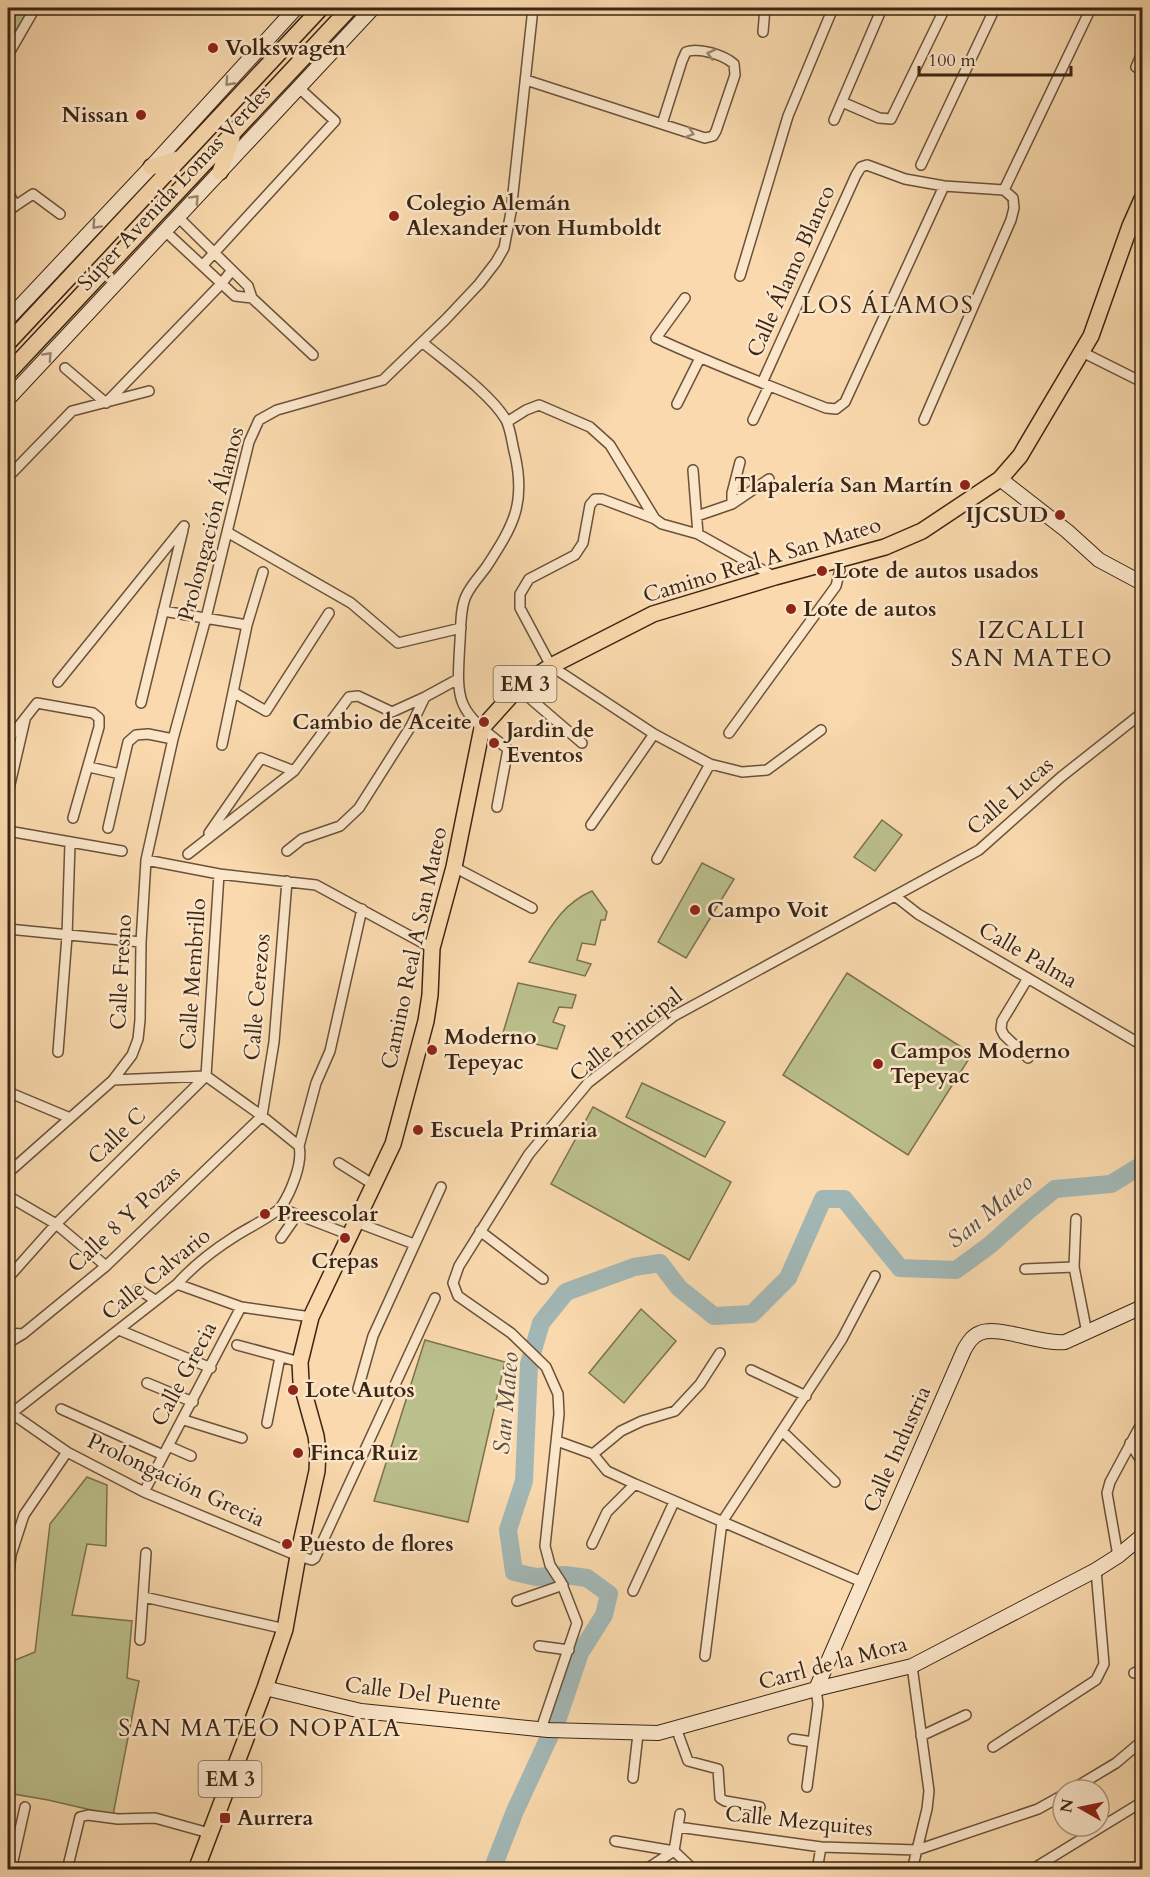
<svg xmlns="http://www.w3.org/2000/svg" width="1150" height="1877" font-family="Cardo,serif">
  <rect width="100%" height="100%" fill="#f9d9ad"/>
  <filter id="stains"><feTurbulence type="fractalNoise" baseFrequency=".00333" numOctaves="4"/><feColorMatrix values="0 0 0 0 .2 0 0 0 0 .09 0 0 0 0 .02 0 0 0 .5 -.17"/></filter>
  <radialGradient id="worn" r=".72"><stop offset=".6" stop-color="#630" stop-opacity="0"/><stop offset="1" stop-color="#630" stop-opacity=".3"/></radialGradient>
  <!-- green -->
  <path fill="#bbc08c" stroke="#7b7250" stroke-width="1.5" d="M8 8H31L8 48Z
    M882 820 902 835 875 871 854 857Z
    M702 863 734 879 686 958 658 942Z
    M592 891 607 912 605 920H601L595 945 582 943 577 960 591 964 585 976 529 962C547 934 559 905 592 891Z
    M847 973 972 1054 908 1155 783 1075Z
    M518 983 576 995 572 1008 559 1007 553 1022 565 1026 557 1049 502 1036Z
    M642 1083 725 1122 705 1157 626 1117Z
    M593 1107 731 1182 689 1260 551 1184Z
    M641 1309 676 1341 624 1403 589 1373Z
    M425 1340 505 1362 468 1522 374 1501Z
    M87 1477 107 1485 106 1546 87 1544 72 1615 132 1621 127 1678 139 1681 113 1815 48 1800 8 1793V1663L35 1652 50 1524Z"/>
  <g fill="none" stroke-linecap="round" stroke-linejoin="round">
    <!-- river -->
    <path stroke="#a2b7b5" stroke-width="18" d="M492 1870 515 1811 558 1718 580 1653 604 1615 609 1594 587 1578 565 1575 536 1577 514 1572 508 1530 524 1481 529 1364 541 1323 566 1292 634 1267 660 1263 679 1288 714 1316 752 1314 788 1278 823 1199H844L900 1268 956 1270 990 1245 1029 1210 1055 1189 1111 1184 1142 1165"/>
    <defs>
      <path id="street" d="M763 32 765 8
        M1142 53 1136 67 1142 71
        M8 55 35 8
        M526 80 705 138 713 136 716 131 735 75 734 64C724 55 699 47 686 52L682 61 662 124
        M842 102 879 118 891 119 945 8
        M834 120 882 8
        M921 165 995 8
        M1004 190 1091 8
        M15 206 33 194 60 214
        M8 211 15 206 8 191
        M178 217 248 286 252 298 313 355
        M165 231 235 296 252 298
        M203 265 335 121 298 87
        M740 276 788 116 833 8
        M685 298 656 338C712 364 769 386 826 408L836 409 845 402 944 186
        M422 342C446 362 491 394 506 420 511 430 512 444 515 455 526 504 513 526 487 566 480 576 471 585 466 596 460 609 461 627 460 641 456 705 456 709 508 749L497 807
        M1082 352 1142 382
        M65 368 106 403
        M762 383 856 175 861 167 867 165 905 179 944 186 1004 190 1013 198 1014 208 1011 220 924 420
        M106 403 222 283 232 270
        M677 404 700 358
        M753 420 769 386
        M507 422 526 410 539 405 590 427 610 445 655 519 662 524 698 534 775 577
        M693 470 698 534
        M8 477 72 411 149 391
        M732 504V493L740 462
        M697 516 732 504 769 479
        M655 519 602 499H595L590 505 583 543 575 555 529 579 520 594V608L551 666 654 734 710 764 742 772 767 770 821 730
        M227 532 351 603 398 643 461 628
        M163 611 247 625
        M58 682 184 526
        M518 688 582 743
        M233 692 266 711 329 613
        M141 703 183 530
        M729 733 836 586 840 570 837 560
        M8 740 37 703 93 713 99 718V727L73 818
        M222 745 247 625 263 572
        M89 767 120 774
        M8 793 25 720
        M591 825 654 734
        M108 828 128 742 136 735 148 734 173 739
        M8 831 122 851
        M209 833 261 758 294 771
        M287 851 302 839 340 826 359 808 411 726 425 697
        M188 854 294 771 349 697 358 696 392 712 425 697 458 679
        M657 859 710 764
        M146 860 219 874 316 885 432 948
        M454 867 532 908
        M895 896 918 914 1142 1045
        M8 929 141 942
        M58 1052 67 936 70 843
        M1028 1058 1004 1035 1001 1029 1002 1021 1028 978
        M113 1080 206 1076 262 1116 299 1146
        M8 1092 70 1118
        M339 1163 374 1185
        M8 1173 113 1080 132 1055 138 1039 140 1020 141 942 146 860 173 739 206 618 249 442 259 420 277 410 383 380 446 319 479 284 496 262 504 248 511 212 533 8
        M8 1196 56 1224 106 1266
        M280 1208 350 1235
        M1076 1219 1074 1267 1087 1333
        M356 1222 414 1244
        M480 1231 543 1279
        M281 1238 297 1215
        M1025 1269 1074 1267
        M8 1278 56 1224 206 1076 219 874
        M177 1284 241 1307 311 1317
        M138 1289 155 1300
        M119 1330 211 1368
        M8 1333 23 1334
        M8 1343 23 1334 106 1266 262 1116 274 1042 287 881
        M237 1345 300 1362
        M751 1370 806 1396
        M147 1383 193 1402
        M358 1389 373 1336 441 1187
        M61 1409 163 1455
        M11 1413 67 1452 144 1492 298 1556 312 1560 315 1558 435 1298
        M8 1416 177 1284C194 1265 212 1251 234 1237 244 1230 275 1215 281 1207 291 1192 303 1163 299 1146L316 1083 330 1051 362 909
        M184 1420 242 1438
        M267 1423 280 1357
        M782 1431 835 1482
        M557 1441 593 1454 607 1471 635 1484 862 1582
        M1130 1443 1142 1462
        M168 1446 191 1456
        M593 1454 621 1431 642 1421 675 1411 700 1384 720 1353
        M144 1492 241 1307
        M592 1544 607 1512 635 1484
        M1118 1556 1107 1493 1110 1482 1139 1428
        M8 1581 11 1555 24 1515 67 1452
        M633 1591 674 1502
        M144 1597 285 1629
        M517 1601 563 1585
        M140 1640 146 1553
        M539 1646 569 1650
        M705 1656 722 1522 842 1339 875 1276
        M912 1666 929 1791 927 1809 912 1870
        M1134 1673 1142 1669
        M676 1728 688 1761 718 1769 720 1798 725 1801 760 1807
        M541 1729 577 1623 561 1582 550 1565 545 1546 559 1414 558 1394 546 1367 511 1333 458 1296 453 1283 459 1266 529 1154 588 1083 674 1016 979 850 1061 777 1142 713
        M921 1736 966 1715
        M793 1739 813 1742
        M993 1747 1096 1680 1104 1664 1096 1570
        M633 1778 638 1734
        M807 1787 818 1704 816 1689
        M1071 1790 1116 1763 1142 1741
        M678 1827 821 1847 917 1850 1038 1809 1063 1795
        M615 1841 674 1851
        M674 1851 680 1814
        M674 1851 694 1870
        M11 1870 25 1807
        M67 1870 80 1817 88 1815 118 1819 155 1818 209 1833
        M645 1870 674 1851
        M817 1870 821 1847
        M1031 1870 1142 1802"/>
      <path id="secondary" d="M8 319 151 167 296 8
        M8 399 373 8
        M1000 479 1067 531 1099 560 1142 583
        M265 1688 361 1711 548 1730 658 1733 816 1689 912 1666 1096 1570 1118 1556 1142 1536
        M816 1689 964 1350C968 1343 972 1336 980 1333 999 1325 1041 1345 1065 1342L1142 1307"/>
      <path id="primary" d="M151 167 178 159
        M220 172 232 138
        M8 343 321 8
        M8 373 350 8
        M196 1870 265 1688 285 1629 298 1556 317 1471 318 1451 316 1436 301 1382 300 1362 311 1317 393 1144 426 1021 430 995 432 948 454 867 482 728 518 688 551 666 653 614 775 577 885 547 922 531 1000 479 1020 456 1091 336 1130 226 1142 199"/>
    </defs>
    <!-- street casing -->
    <use href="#street" stroke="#6a523a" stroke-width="12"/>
    <!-- secondary casing -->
    <use href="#secondary" stroke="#3b2514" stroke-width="16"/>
    <!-- primary casing -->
    <use href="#primary" stroke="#3b2514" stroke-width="18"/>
    <!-- street -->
    <use href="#street" stroke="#fbe6ca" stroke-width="9"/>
    <!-- secondary -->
    <use href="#secondary" stroke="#fbe6ca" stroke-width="14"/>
    <!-- primary -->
    <use href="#primary" stroke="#f9d9ad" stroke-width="15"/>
  </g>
  <!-- one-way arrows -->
  <defs><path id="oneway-chevron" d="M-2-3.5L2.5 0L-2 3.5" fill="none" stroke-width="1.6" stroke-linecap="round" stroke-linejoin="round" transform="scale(1.5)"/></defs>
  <g stroke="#9b866f">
    <use href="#oneway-chevron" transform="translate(711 54) rotate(-165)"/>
    <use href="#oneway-chevron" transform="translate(229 82) rotate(132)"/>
    <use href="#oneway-chevron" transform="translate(690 133) rotate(18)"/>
    <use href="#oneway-chevron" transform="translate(195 199) rotate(-47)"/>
    <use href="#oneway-chevron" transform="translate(96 225) rotate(133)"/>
    <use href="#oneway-chevron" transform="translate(48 356) rotate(-47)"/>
  </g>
  <!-- markers -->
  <g fill="#8f2418" stroke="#fbe6ca" stroke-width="2">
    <circle cx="213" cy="48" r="6"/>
    <circle cx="141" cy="115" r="6"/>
    <circle cx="394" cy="216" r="6"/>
    <circle cx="965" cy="485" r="6"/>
    <circle cx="1060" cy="515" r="6"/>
    <circle cx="822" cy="571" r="6"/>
    <circle cx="791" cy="609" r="6"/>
    <circle cx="484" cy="722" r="6"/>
    <circle cx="494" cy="743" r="6"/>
    <circle cx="695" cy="910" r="6"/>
    <circle cx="432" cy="1050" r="6"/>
    <circle cx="878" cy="1064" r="6"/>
    <circle cx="418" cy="1130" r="6"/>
    <circle cx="265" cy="1214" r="6"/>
    <circle cx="345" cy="1238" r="6"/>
    <circle cx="293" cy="1390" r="6"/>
    <circle cx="298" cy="1453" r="6"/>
    <circle cx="287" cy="1544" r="6"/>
    <rect x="219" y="1812" width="12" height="12" rx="3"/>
  </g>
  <g text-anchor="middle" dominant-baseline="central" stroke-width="5" stroke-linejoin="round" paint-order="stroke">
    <!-- shield labels -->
    <g fill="#fbe6ca" stroke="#755f4b" stroke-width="1.5">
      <rect x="493.5" y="666" width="63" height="36" rx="4.5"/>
      <rect x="198.5" y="1761" width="63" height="36" rx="4.5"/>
    </g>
    <g font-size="21" font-weight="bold" fill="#3b2514">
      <text x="525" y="684">EM 3</text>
      <text x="230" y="1779">EM 3</text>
    </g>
    <!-- poi labels -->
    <g font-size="22" font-weight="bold" fill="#3b2514" stroke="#fbe6ca" text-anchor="start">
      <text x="225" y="48">Volkswagen</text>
      <text x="129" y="115" text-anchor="end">Nissan</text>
      <text x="406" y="203">Colegio Alemán<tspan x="406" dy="25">Alexander von Humboldt</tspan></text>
      <text x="953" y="485" text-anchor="end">Tlapalería San Martín</text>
      <text x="1048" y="515" text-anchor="end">IJCSUD</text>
      <text x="834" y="571">Lote de autos usados</text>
      <text x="803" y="609">Lote de autos</text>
      <text x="472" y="722" text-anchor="end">Cambio de Aceite</text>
      <text x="506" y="730">Jardin de<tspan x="506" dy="25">Eventos</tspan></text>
      <text x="707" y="910">Campo Voit</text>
      <text x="444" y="1037">Moderno<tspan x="444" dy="25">Tepeyac</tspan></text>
      <text x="890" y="1051">Campos Moderno<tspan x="890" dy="25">Tepeyac</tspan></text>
      <text x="430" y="1130">Escuela Primaria</text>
      <text x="277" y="1214">Preescolar</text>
      <text x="345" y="1261" text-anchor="middle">Crepas</text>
      <text x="305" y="1390">Lote Autos</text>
      <text x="310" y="1453">Finca Ruiz</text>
      <text x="299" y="1544">Puesto de flores</text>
      <text x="237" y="1818">Aurrera</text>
    </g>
    <!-- street labels -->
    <g font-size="22" fill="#3b2514" stroke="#fbe6ca">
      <text transform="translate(174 188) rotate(-47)">Súper Avenida Lomas Verdes</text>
      <text transform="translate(791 271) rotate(-66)">Calle Álamo Blanco</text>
      <text transform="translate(211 524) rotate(-75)">Prolongación Álamos</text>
      <text transform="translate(762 560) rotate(-17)">Camino Real A San Mateo</text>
      <text transform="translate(1010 796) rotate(-41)">Calle Lucas</text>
      <text transform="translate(414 948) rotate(-78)">Camino Real A San Mateo</text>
      <text transform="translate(1028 955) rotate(30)">Calle Palma</text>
      <text transform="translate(121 972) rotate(-87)">Calle Fresno</text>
      <text transform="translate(193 974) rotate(-86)">Calle Membrillo</text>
      <text transform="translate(257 997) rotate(-85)">Calle Cerezos</text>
      <text transform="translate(626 1035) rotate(-38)">Calle Principal</text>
      <text transform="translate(117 1136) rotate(-44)">Calle C</text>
      <text transform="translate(124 1219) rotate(-43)">Calle 8 Y Pozas</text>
      <text transform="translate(156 1274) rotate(-39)">Calle Calvario</text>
      <text transform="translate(184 1374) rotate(-62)">Calle Grecia</text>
      <text transform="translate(897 1449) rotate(-66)">Calle Industria</text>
      <text transform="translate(176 1480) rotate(25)">Prolongación Grecia</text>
      <text transform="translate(833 1663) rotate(-15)">Carrl de la Mora</text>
      <text transform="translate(423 1694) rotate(7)">Calle Del Puente</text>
      <text transform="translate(799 1821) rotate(6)">Calle Mezquites</text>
    </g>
    <!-- neighbourhood labels -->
    <g font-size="24" letter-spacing="1.5" fill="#3b2514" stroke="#fbe6ca">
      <text x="888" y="305">LOS ÁLAMOS</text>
      <text x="1032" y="630">IZCALLI<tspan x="1032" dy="28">SAN MATEO</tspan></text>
      <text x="260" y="1728">SAN MATEO NOPALA</text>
    </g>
    <!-- water labels -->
    <g font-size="24" font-style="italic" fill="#554a3c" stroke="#fbe6ca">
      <text transform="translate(990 1211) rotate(-39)">San Mateo</text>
      <text transform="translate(506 1403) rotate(-85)">San Mateo</text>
    </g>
  </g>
  <!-- margin -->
  <rect width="1150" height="1877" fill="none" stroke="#f9d9ad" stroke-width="30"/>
  <rect x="9" y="9" width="1132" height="1859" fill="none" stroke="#3b2514" stroke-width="3"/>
  <rect x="15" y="15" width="1120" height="1847" fill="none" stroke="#3b2514" stroke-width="1.5"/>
  <!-- north arrow -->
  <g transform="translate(1081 1808) rotate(279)"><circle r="28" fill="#fbe6ca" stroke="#ae9981" stroke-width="1.5"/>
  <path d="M0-4.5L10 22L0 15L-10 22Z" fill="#8f2418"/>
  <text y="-9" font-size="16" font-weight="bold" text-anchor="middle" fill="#3b2514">N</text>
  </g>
  <!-- scale -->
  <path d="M919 66v9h152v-9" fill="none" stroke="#3b2514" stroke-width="3"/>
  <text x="928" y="66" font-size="18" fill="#3b2514" stroke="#fbe6ca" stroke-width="4.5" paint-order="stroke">100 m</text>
  <rect width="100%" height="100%" filter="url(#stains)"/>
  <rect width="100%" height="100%" fill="url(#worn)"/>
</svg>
